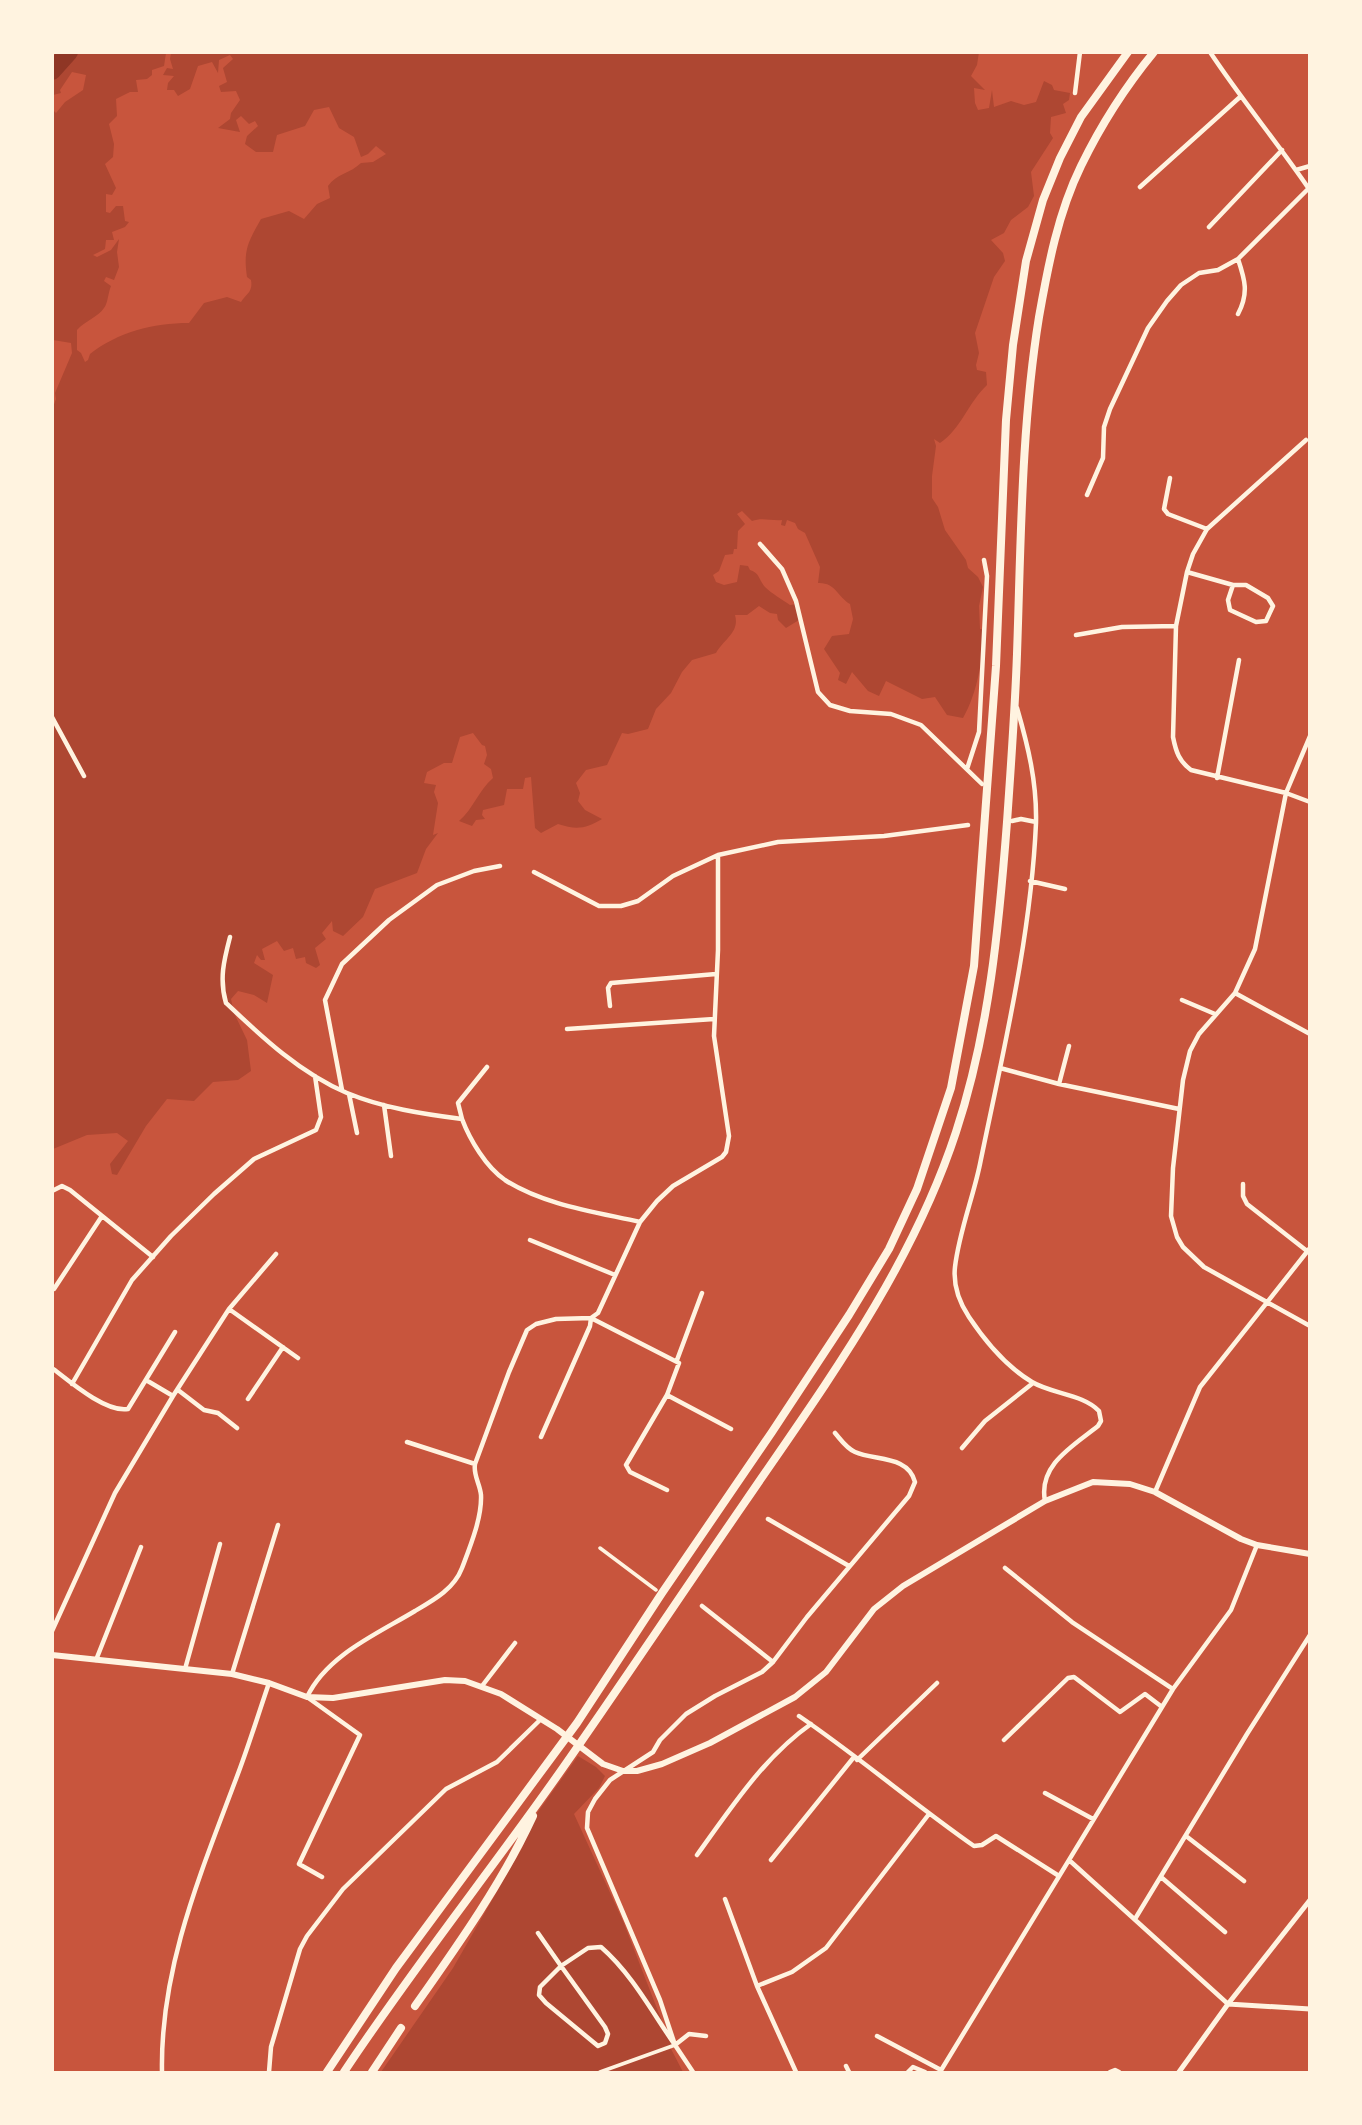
<svg xmlns="http://www.w3.org/2000/svg" width="1362" height="2125" font-family="'Varela Round',sans-serif">
  <rect width="100%" height="100%" fill="#c8553d"/>
  <!-- green -->
  <path fill="#ae4732" d="M979 52 977 65 971 76 985 90 974 88 975 103 978 110 989 108 992 90 994 107 1011 101 1024 105 1036 102 1044 81 1052 85 1054 90 1070 93 1069 100 1063 104 1066 113 1051 117 1050 133 1053 138 1031 172 1034 196 1028 207 1011 220 1004 233 991 240 1003 253 1005 261 994 277 975 333 979 353 976 365 977 370 986 372 987 385C968 403 961 429 940 443L934 439 936 446 932 476V498L938 507 945 530 966 560 968 568 978 577 983 587 979 606 980 629 985 630C982 659 978 692 963 718L947 715 935 697 922 699 886 681 879 696 868 691 852 672 846 684 838 680 840 673 824 649 832 636 849 634 853 619 850 604C838 597 835 582 818 583L820 567 805 533 798 529 795 523 787 520 785 526 781 525 782 520C771 521 762 517 752 521L742 511 737 514 745 524 738 531 737 549H734L733 554 725 555 719 571 713 575 716 582 724 585 737 582 740 565 748 566 750 570C760 573 758 579 765 587 771 593 783 600 790 605L797 604 799 620 786 628 778 620 777 614 770 613 759 606 747 615H735C740 632 724 639 716 653L692 660 682 672 671 693 656 709 648 729 628 734 622 733 607 765 586 770 576 783 580 793 578 801 585 810 602 819C586 829 576 830 558 824L541 833 535 828 531 777 525 778 523 789H507L504 805 483 810 482 815 485 819 476 820 472 826 459 821C474 808 478 791 493 778L491 769 484 764 487 755 485 746 482 745 473 733 460 737 452 763H444L427 772 424 783 436 785 434 792 438 803 433 835 438 833 426 849 417 873 375 889 363 917 343 936 333 931 332 921 322 933 326 939 315 948 320 965 316 968 306 963 305 957 296 959 293 948 284 951 277 941 262 949 265 960H261L257 955 254 963 273 975 267 1003 254 995 238 991 231 999 234 1013 247 1040 251 1071 238 1080 213 1082 194 1101 167 1099 146 1126 117 1175 112 1174 110 1164 128 1141 117 1133 87 1135 53 1149 52 410 56 399 55 393 72 353 71 343 53 340V110L56 113 65 102 83 90 86 75 72 72 60 90 61 93 53 95V53H166L164 66 152 70V75L147 79 136 80 138 92H130L116 99 117 116 109 124 114 144 113 157 105 164 116 188 112 195 106 194V212L110 213 116 206H123L125 221 129 222 125 227 112 232 114 240H106L105 249 93 255 97 257 111 250 119 239 117 252 119 267 114 280 106 277 104 281 111 286C108 293 108 303 104 308 98 317 85 321 77 330V350L81 353 85 362 88 360 90 354C118 332 153 323 189 323L204 303 227 297 241 302C247 293 253 292 251 280L247 277C243 250 248 242 261 219L289 211 304 219 317 204 330 198 328 186C336 174 351 173 361 163L373 162 386 154 376 146 368 154 361 157 354 137 339 128 329 107 314 110 305 126 277 135 273 152H256L245 144 247 136 258 126 255 121 249 124 241 116 236 120 240 132 218 128 230 119 231 113 240 100 236 91 221 92 219 86 227 82 223 68 233 59 230 55 219 60 218 73 212 62 198 66 190 89 178 96 174 90H167L168 83 174 76 163 75 167 68 173 69 170 59 171 53Z
    M578 1756 596 1767 605 1776 599 1788 574 1814 623 1921 663 2024 675 2045 670 2047 683 2072H381L453 1968 522 1848 535 1816Z"/>
  <g fill="none" stroke-linecap="round" stroke-linejoin="round">
    <!-- river -->
    <path stroke="#8f3625" stroke-width="18" d="M52 71 69 52"/>
    <!-- pedestrian -->
    <path stroke="#fff3e0" stroke-width="3.5" d="M600 1548 656 1590
      M600 2072 675 2045"/>
    <!-- minor -->
    <path stroke="#fff3e0" stroke-width="4.5" d="M1210 52C1241 99 1277 142 1309 189
      M1075 93 1080 52
      M1296 170 1310 166
      M1140 187 1240 97
      M1209 227 1282 150
      M1238 259C1245 280 1249 293 1238 314
      M1306 440 1207 529 1193 554 1187 572 1176 626 1173 737C1176 752 1179 761 1191 770L1286 793 1310 802
      M1170 478 1164 509 1168 514 1207 529
      M1087 495 1103 458 1104 427 1110 409 1148 328 1167 301 1181 285 1199 273 1218 270 1238 259 1309 188
      M760 544 782 569 796 601 818 692 830 705 850 711 891 714 921 725 982 784
      M1187 572 1233 585H1246L1268 598 1273 606 1266 621 1256 622 1230 610 1228 600 1233 585
      M1076 635 1122 627 1176 626
      M1017 708C1028 746 1037 782 1036 823 1031 937 1003 1052 980 1164 973 1198 959 1232 955 1267 953 1285 959 1302 969 1317 985 1341 1007 1367 1032 1382 1052 1394 1083 1394 1099 1411L1101 1421 1098 1426C1073 1446 1038 1465 1045 1501
      M52 717 84 776
      M1310 736 1286 793 1255 949 1235 993 1199 1034 1190 1051 1183 1080 1173 1168 1171 1216 1177 1237 1183 1247 1204 1267 1310 1326
      M967 769 979 732 987 576 984 560
      M1217 778 1239 660
      M1012 821 1021 819 1036 822
      M534 872 599 906H621L638 901 673 876 718 855 778 842 884 836 968 825
      M1030 881 1065 889
      M230 937C224 960 219 979 226 1003 262 1037 300 1073 347 1093 383 1108 423 1114 462 1119 470 1140 486 1167 505 1180 544 1205 596 1212 640 1222
      M1235 993 1310 1034
      M1182 1000 1215 1014
      M610 1006 608 988 611 983 716 974
      M567 1029 714 1019
      M1000 1068 1059 1084 1179 1109
      M1059 1084 1069 1046
      M342 1090 325 1000 342 964 389 920 437 885 474 871 500 866
      M349 1094 357 1133
      M384 1105 391 1156
      M462 1119 458 1103 487 1067
      M1243 1184V1196L1247 1204 1307 1251
      M52 1191 62 1186 70 1190 153 1257
      M530 1240 615 1275
      M54 1289 102 1216
      M229 1309 276 1254
      M677 1360 702 1293
      M52 1368C69 1381 106 1413 128 1409L175 1332
      M146 1380 173 1396
      M72 1384 132 1280 171 1236 214 1194 254 1159 316 1130 321 1117 315 1076
      M178 1390 204 1410 218 1413 237 1428
      M667 1395 731 1429
      M248 1399 283 1347
      M541 1437 590 1326 591 1318 679 1363 667 1395 626 1465 630 1472 667 1490
      M407 1442 475 1464
      M962 1448 985 1421 1033 1383
      M1155 1492 1200 1387 1310 1248
      M768 1519 849 1566
      M1005 1568 1072 1622 1173 1689
      M702 1606 773 1662
      M52 1631 115 1493 173 1396 229 1309 298 1358
      M96 1660 141 1547
      M185 1669 220 1544
      M232 1674 278 1525
      M482 1686 515 1643
      M799 1716C859 1757 914 1804 974 1846L982 1845 996 1836 1059 1876
      M1004 1740 1068 1678 1074 1677 1120 1712 1145 1694 1162 1707
      M857 1760 937 1683
      M1045 1793 1093 1819
      M1186 1836 1244 1881
      M697 1855C731 1808 764 1757 811 1724
      M771 1860 854 1757
      M1069 1860 1228 2004
      M322 1877 299 1864 360 1735 307 1697C327 1655 377 1634 415 1611 434 1600 454 1589 462 1568 470 1547 482 1518 481 1495 480 1484 473 1475 475 1464L509 1372 527 1330 536 1324 556 1319 591 1318 598 1313 640 1222 657 1201 673 1186 722 1157 726 1152 729 1136 714 1036 718 950V855
      M1161 1877 1225 1932
      M725 1899 757 1986 796 2072
      M1135 1919 1247 1734 1310 1635
      M538 1933 561 1966 588 1948 601 1947C632 1974 652 2012 675 2045L689 2034 706 2036
      M561 1966 605 2027 608 2034 605 2043 598 2046 546 2003 539 1995 540 1987Z
      M757 1986 792 1972 826 1948 929 1814
      M877 2036 941 2070
      M846 2066 849 2072
      M162 2072C160 1969 200 1875 236 1779 248 1748 258 1715 269 1683
      M269 2072 271 2047 300 1949 307 1936 343 1889 446 1789 497 1762 541 1719
      M693 2072 675 2045 660 2000 587 1828 588 1812 595 1799 610 1780 653 1752 660 1740 686 1714 715 1696 762 1672 773 1662 807 1617 909 1496 915 1482C908 1455 875 1461 855 1452 846 1448 841 1440 835 1433
      M908 2072 913 2067 925 2072
      M940 2072 1173 1689 1231 1610 1257 1545
      M1110 2072 1115 2070 1119 2072"/>
    <!-- tertiary -->
    <path stroke="#fff3e0" stroke-width="5" d="M1228 2004 1310 2009
      M1179 2072 1228 2004 1310 1900"/>
    <!-- secondary -->
    <path stroke="#fff3e0" stroke-width="6" d="M52 1655 232 1674 269 1683 307 1697 333 1698 445 1680 465 1681 501 1694 557 1729 603 1764 623 1771H637L662 1764 710 1743 795 1697 826 1672 874 1609 903 1586 1045 1501 1093 1482 1130 1484 1155 1492 1241 1539 1257 1545 1310 1554"/>
    <!-- motorway -->
    <path stroke="#fff3e0" stroke-width="8" d="M415 2006C458 1945 502 1883 533 1816
      M327 2072 396 1968 577 1723 662 1593 772 1432 849 1315 889 1249 917 1189 951 1088 974 966 996 666 1006 420 1013 345 1026 261 1043 200 1060 158 1081 117 1128 52
      M344 2072C414 1966 494 1867 567 1762 627 1676 685 1589 745 1502 825 1385 911 1269 956 1132 989 1032 999 927 1007 822 1011 766 1015 710 1017 654 1021 542 1021 428 1039 317 1048 266 1058 213 1081 166 1100 127 1126 86 1154 52
      M372 2072 401 2028"/>
  </g>
  <!-- border -->
  <rect width="1362" height="2125" fill="none" stroke="#fff3e0" stroke-width="108"/>
</svg>
